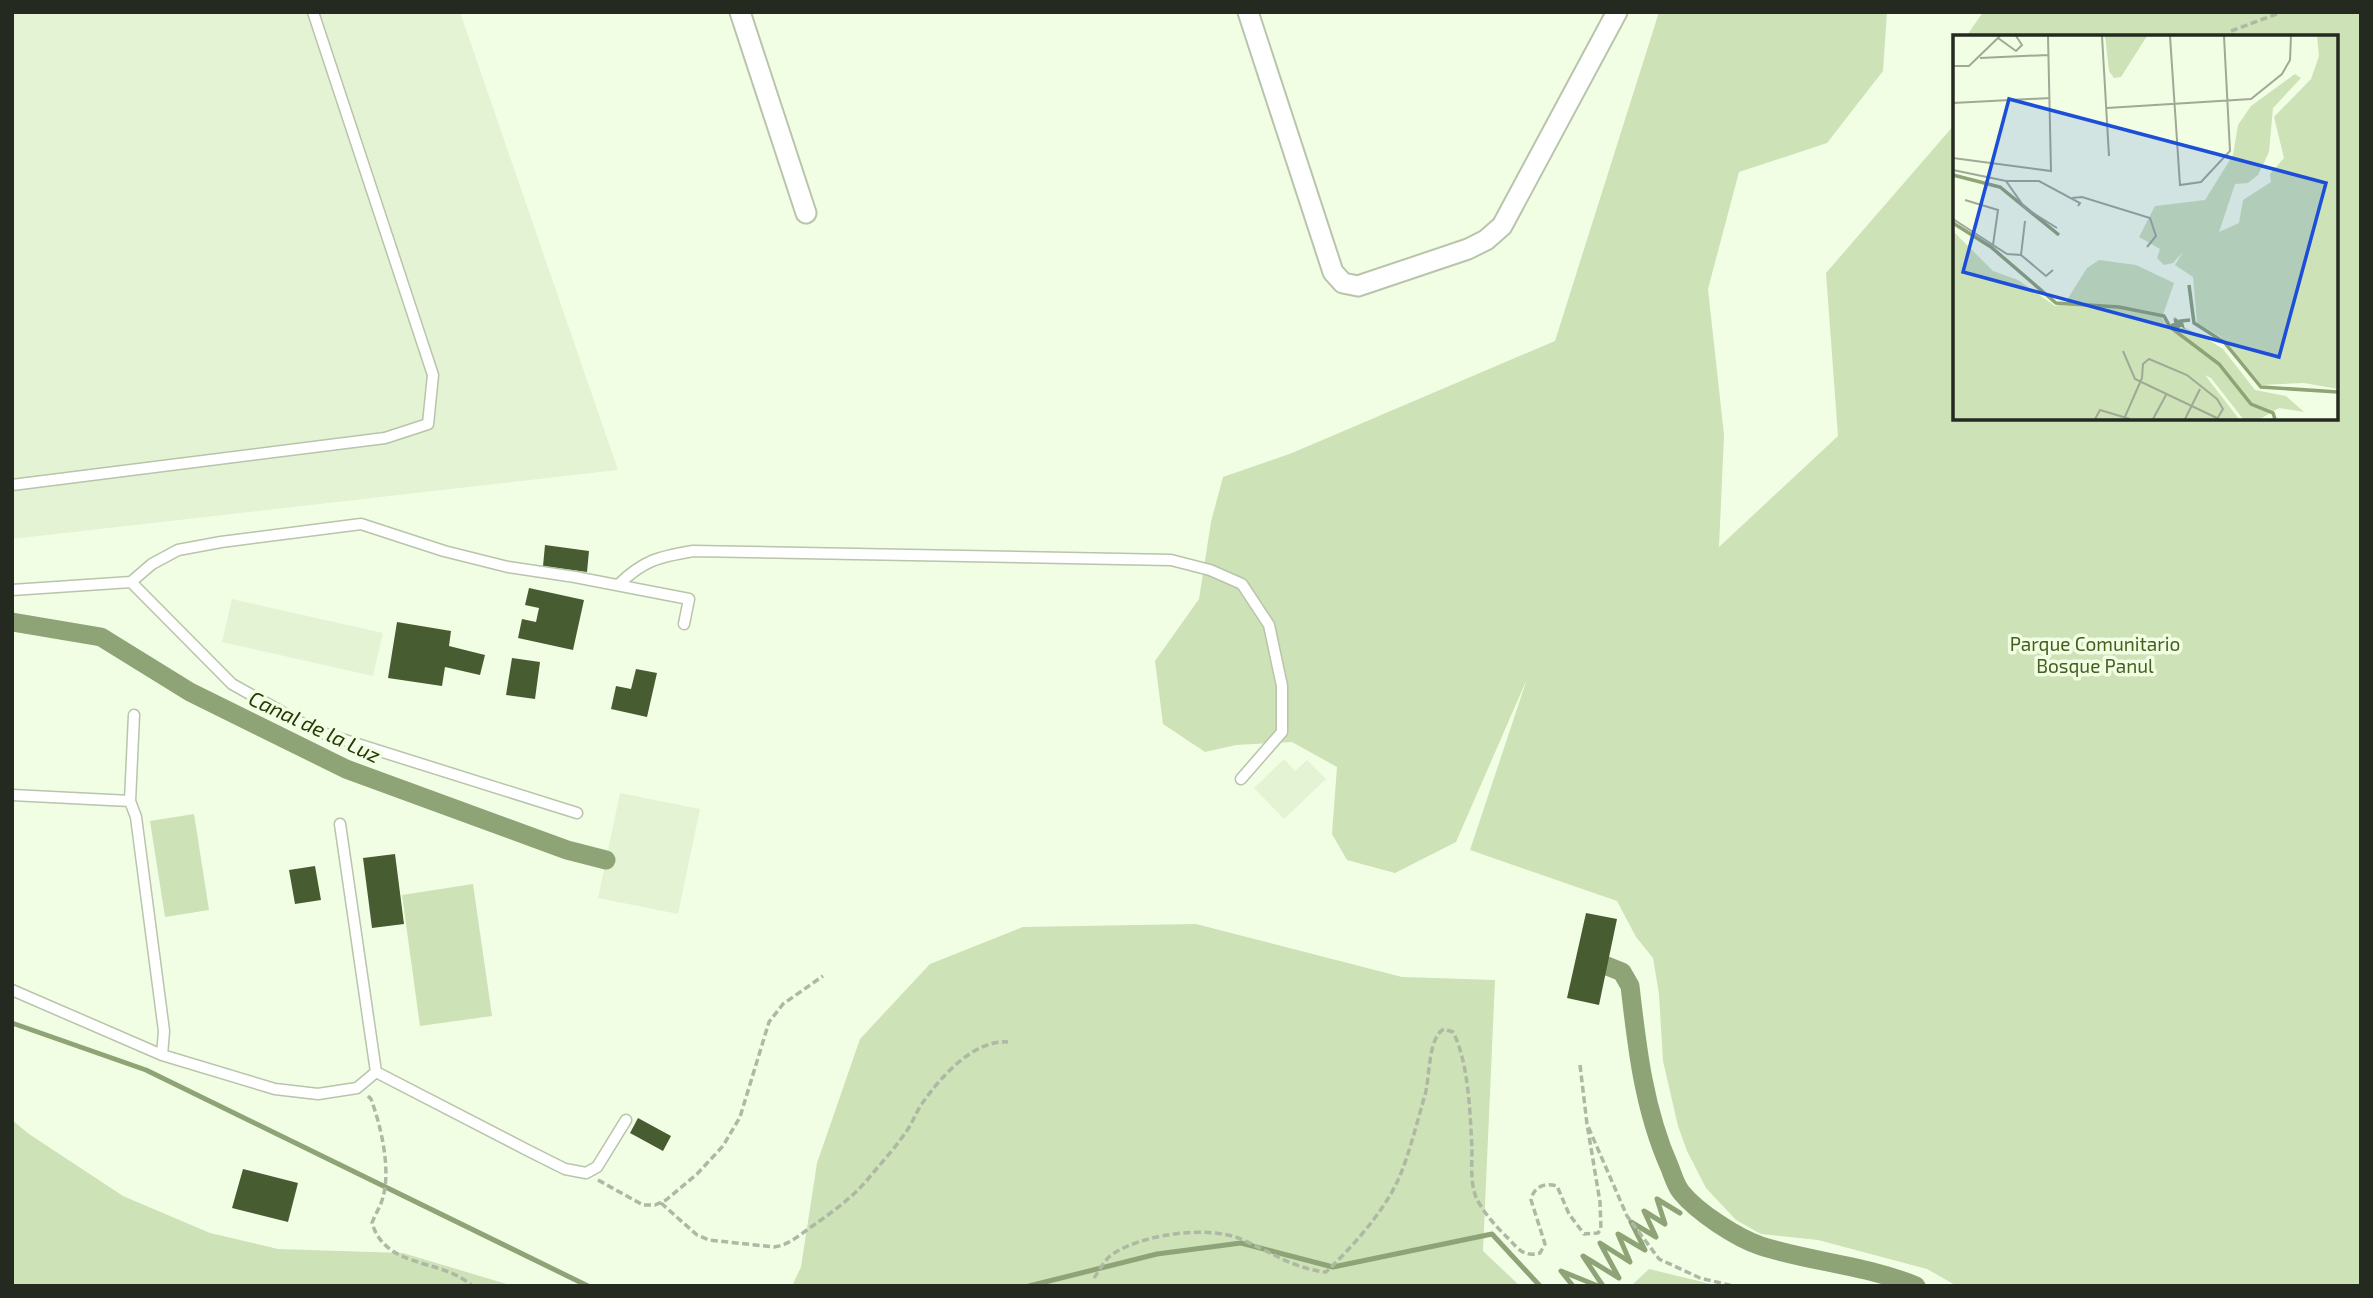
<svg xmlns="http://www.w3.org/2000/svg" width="2373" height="1298" font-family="'Exo 2',sans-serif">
  <rect width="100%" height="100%" fill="#f1fee4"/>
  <!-- built -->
  <path fill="#e3f3d3" d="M12 12H460L618 470 12 539Z
    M232 599 383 633 373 676 222 642Z
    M1284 759 1295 771 1307 760 1326 779 1284 819 1254 788Z
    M620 793 700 809 678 914 598 898Z"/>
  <!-- green -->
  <path fill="#cde2b6" d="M1659 12H1887L1883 71 1827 143 1739 172 1708 289 1724 435 1719 547 1838 436 1826 273 1955 124V418H2336V37H1966L1983 12H2361V1286H1957L1927 1269 1818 1240 1761 1234 1736 1220 1706 1188 1687 1151 1678 1126 1663 1061 1659 994 1653 958 1636 937 1617 901 1470 850 1527 679 1456 842 1395 873 1347 860 1332 834 1337 767 1292 742 1236 745 1205 752 1163 724 1155 661 1199 599 1211 522 1223 477 1292 453 1555 341Z
    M194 814 209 910 165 917 150 821Z
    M473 884 492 1016 420 1026 402 895Z
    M1196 924 1402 977 1495 980 1483 1251 1520 1286H792L801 1267 817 1163 860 1039 930 964 1023 927Z
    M12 1120 29 1134 123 1196 210 1233 278 1249 403 1253 513 1286H12Z
    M1649 1269 1719 1286H1631Z"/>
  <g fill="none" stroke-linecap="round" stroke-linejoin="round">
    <!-- stream -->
    <path stroke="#8ea476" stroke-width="5" d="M12 1023 146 1070 588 1286
      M1029 1286 1157 1254 1241 1243 1333 1267 1492 1234 1540 1286
      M1573 1286 1561 1271 1598 1286
      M1603 1286 1583 1256 1619 1278 1600 1243 1630 1262 1618 1234 1645 1250 1631 1222 1656 1237 1644 1211 1665 1224 1657 1199 1680 1213"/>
    <!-- canal -->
    <path stroke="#8ea476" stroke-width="19" d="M12 622 101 637 190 692 346 769 567 850 606 860
      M1607 966 1622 972 1630 986C1637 1048 1644 1110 1670 1168 1673 1176 1676 1186 1681 1192 1697 1212 1737 1238 1761 1246 1811 1262 1866 1265 1916 1286"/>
  </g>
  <!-- building -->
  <path fill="#485c31" d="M545 545 589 551 587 572 543 566Z
    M529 588 584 600 573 650 518 638 522 619 536 622 539 608 525 605Z
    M397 622 451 631 449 646 485 655 480 675 445 667 442 686 388 678Z
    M512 658 540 662 535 699 506 695Z
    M636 669 657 673 647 717 611 709 616 686 631 689Z
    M395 854 404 924 372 928 363 858Z
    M315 866 321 900 295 904 289 870Z
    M1586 913 1617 919 1599 1005 1567 998Z
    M638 1118 671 1136 663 1151 630 1133Z
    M243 1169 298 1183 288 1222 232 1208Z"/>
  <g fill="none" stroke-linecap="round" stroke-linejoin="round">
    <defs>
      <path id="service" d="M12 485 385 438 428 424 433 375 313 12
        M131 582 232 684 316 731 577 813
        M618 585C644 560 658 557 693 551L1171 560 1210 570 1242 584 1269 625 1282 686V732L1241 779
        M12 590 131 582 152 564 178 550 221 542 361 524 444 551 508 567 575 577 689 599 684 624
        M12 795 130 801 136 817 164 1031 162 1055
        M130 801 134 715
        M340 824 376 1072
        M12 990 162 1055 275 1089 318 1094 357 1088 376 1072 529 1151 565 1169 586 1173 597 1167 626 1120"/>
      <path id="minor" d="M740 12 806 213
        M1248 12 1333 272 1343 283 1358 286 1468 249 1486 240 1502 226 1617 12"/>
    </defs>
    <!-- service casing -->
    <use href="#service" stroke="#b8c4ab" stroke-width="13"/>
    <!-- minor casing -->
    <use href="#minor" stroke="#b8c4ab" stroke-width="23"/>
    <!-- path -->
    <path stroke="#aeb8a4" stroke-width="3.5" stroke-dasharray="7 3.5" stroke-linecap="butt" d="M2231 31 2282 12
      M1580 1065 1587 1124 1627 1216 1659 1259 1700 1278 1733 1286
      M368 1096 371 1099C381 1126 391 1169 383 1197 381 1206 375 1214 372 1223 386 1270 443 1258 472 1286
      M598 1180 643 1205H655L666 1200 697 1174 723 1146 740 1117 769 1022 783 1004 823 976
      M661 1203 697 1235 709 1240 774 1247C789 1245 798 1236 811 1227 831 1213 852 1198 868 1179 881 1163 897 1146 908 1129 913 1121 916 1113 921 1105 939 1079 973 1039 1008 1042
      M1094 1278C1099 1271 1104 1261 1110 1256 1139 1234 1208 1225 1241 1239 1269 1251 1294 1269 1326 1272 1354 1245 1383 1213 1399 1178 1410 1152 1417 1122 1425 1095 1430 1077 1428 1037 1444 1029L1453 1032C1469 1063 1470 1114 1472 1149 1472 1165 1470 1181 1476 1197 1482 1211 1497 1228 1509 1239 1519 1250 1524 1257 1540 1253L1545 1244 1531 1200C1533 1187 1545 1182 1557 1186L1569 1214 1584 1234 1598 1233 1601 1229 1600 1202 1587 1124"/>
    <!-- service -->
    <use href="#service" stroke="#fff" stroke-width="10"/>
    <!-- minor -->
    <use href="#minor" stroke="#fff" stroke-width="19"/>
  </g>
  <g text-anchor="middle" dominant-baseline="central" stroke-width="7" stroke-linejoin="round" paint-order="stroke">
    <!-- park labels -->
    <g font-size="19" fill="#45601e" stroke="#f1fee4">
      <text x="2095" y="643">Parque Comunitario<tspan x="2095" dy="22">Bosque Panul</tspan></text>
    </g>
    <!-- water labels -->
    <g font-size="21" font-style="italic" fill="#253904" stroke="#f1fee4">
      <text transform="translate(315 726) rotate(25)">Canal de la Luz</text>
    </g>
  </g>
  <!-- overview -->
  <g transform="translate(1953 35)">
    <rect width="385" height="385" fill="#f1fee4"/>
    <path d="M152 1H194L168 42 161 43 156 36ZM364 1H385V354L351 348 309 350 268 302 244 288 240 242 222 230 230 217 220 228 211 230 204 223 207 214 186 202 202 171 252 165 280 120 285 90 298 71 342 39 348 43 320 73 316 117 305 140 295 148 282 149 266 197 286 188 290 165 318 147 317 139 331 123 321 82 358 44 366 21ZM0 196 40 236 65 245 102 271 112 268 134 233 146 225 183 230 221 248 209 283 216 294 221 297 231 292 254 304 270 314 302 355 333 361 351 377 326 373 307 384H290L258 343 252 340 286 384H0Z" fill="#cde2b6"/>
    <path fill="none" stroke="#8ea476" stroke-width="3.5" d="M0 140 47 152 106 200M0 188 38 212 103 268 166 272 211 281 217 292 266 329 298 369 320 378 322 384M236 250 241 288 271 307 308 352 385 357M222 295 219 289 224 293 223 288 227 292 225 287 229 290 228 286 237 285"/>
    <path fill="none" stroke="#9fa996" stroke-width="2" d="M149 1 156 121M217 1 227 150 248 147 277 116 271 1M45 3 63 16 69 10 63 1M27 23 95 20M0 31H16L47 1M0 68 97 63M154 73 298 64 329 39 337 25 338 1M0 123 98 136 95 1M0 135 53 146H86L127 168 125 171M53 146 72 173 104 193M119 163 129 162 197 183 203 201 194 212M12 165 45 175 40 210M0 184 54 219 68 220 93 241 100 235M68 220 72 186M170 316 182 344 266 384M142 384 147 375 177 384M171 384 189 343 190 329 196 324 234 340 264 364 270 374 264 384M200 384 213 360M232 384 247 354"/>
    <path fill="#1d4ed8" fill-opacity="0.15" stroke="#1d4ed8" stroke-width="3.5" d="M56 64 373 148 326 322 10 237Z"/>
    <rect width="385" height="385" fill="none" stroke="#252a21" stroke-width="3.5"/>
  </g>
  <!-- border -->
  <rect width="2373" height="1298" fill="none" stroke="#252a21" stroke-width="28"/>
</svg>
